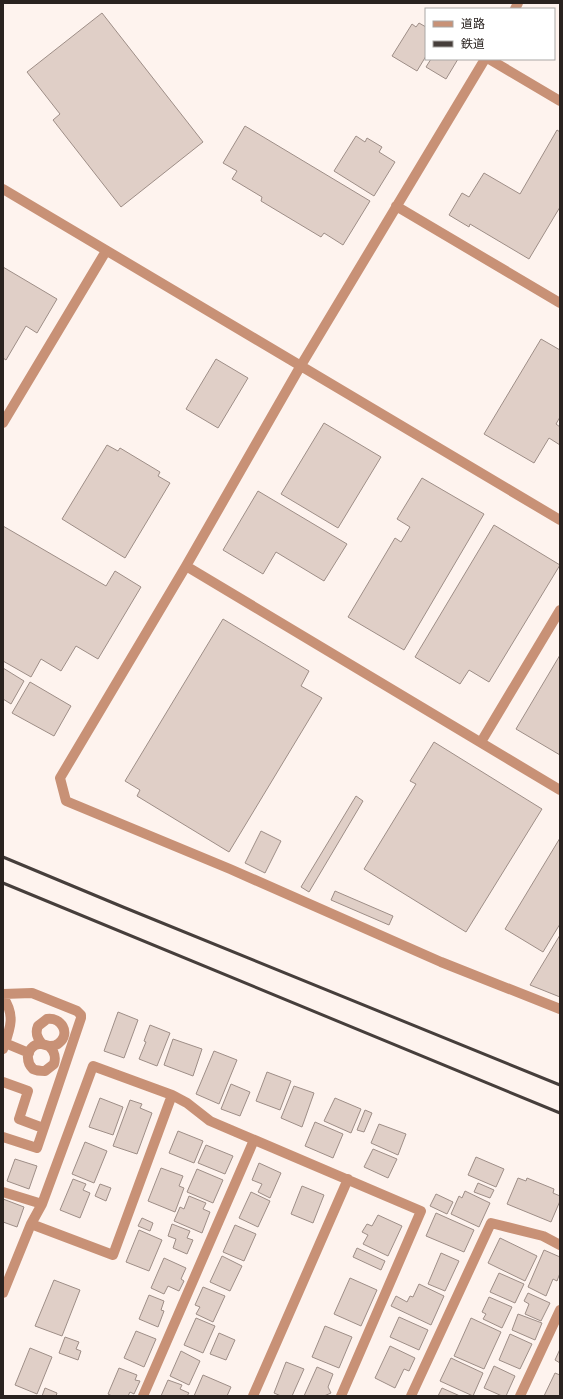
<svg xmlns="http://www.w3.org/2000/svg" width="563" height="1399" font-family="Inter,'Noto Sans JP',sans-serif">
  <rect width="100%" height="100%" fill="#fef3ee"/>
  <!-- building -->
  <path fill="#e0cfc7" stroke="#9e8e87" d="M102 13 203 142 121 207 53 120 60 114 27 72Z
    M419 23 426 27V56L417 71 392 56 412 24 416 27Z
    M431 59H458L446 79 426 67Z
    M245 126 370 201 343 245 324 233 321 237 261 201 262 197 232 179 237 171 223 163Z
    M557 130 560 132V207L529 259 470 224 469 227 449 215 462 193 469 197 484 173 520 194Z
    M356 136 365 142 367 138 382 147 379 152 395 162 374 196 334 171Z
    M3 267 57 299 37 333 26 326 6 360 3 358Z
    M541 339 560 350V417L556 424 560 427V445L549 438 534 463 484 434Z
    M216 359 248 378 218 428 186 409Z
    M324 423 381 457 338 528 281 494Z
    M107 445 118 451 120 448 160 472 158 476 170 483 125 558 62 519Z
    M422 478 484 514 404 650 348 617 395 538 401 542 410 527 397 519Z
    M258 491 347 544 324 581 276 552 263 574 223 550Z
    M494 525 560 565 489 682 469 670 460 684 415 657Z
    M3 526 106 586 115 571 141 587 98 659 76 646 61 671 41 659 31 677 3 661Z
    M223 619 309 671 301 686 322 698 229 852 137 796 140 790 125 781Z
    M560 655V755L516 729Z
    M3 668 24 681 11 704 3 699Z
    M30 682 71 706 54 736 12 713Z
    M434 742 542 809 466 932 364 869 416 784 410 781Z
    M356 796 363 801 309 892 301 887Z
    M261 831 281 841 265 873 245 863Z
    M560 838V924L543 952 505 929Z
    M335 891 393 916 389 925 331 900Z
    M560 935V997L530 985Z
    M118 1012 138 1020 124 1058 104 1051Z
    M150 1025 170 1033 157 1066 139 1059 146 1042 144 1041Z
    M173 1039 202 1049 193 1076 164 1065Z
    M214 1051 237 1060 219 1104 196 1094Z
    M267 1072 291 1081 280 1110 256 1101Z
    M231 1084 250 1092 240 1116 221 1109Z
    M294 1086 314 1093 302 1127 281 1118Z
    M100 1098 123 1107 113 1135 89 1127Z
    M335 1098 361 1109 351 1133 324 1121Z
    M130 1100 142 1104 140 1108 152 1113 137 1154 113 1146Z
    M365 1110 372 1113 364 1132 357 1130Z
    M315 1122 343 1134 333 1158 305 1146Z
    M379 1124 406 1134 398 1155 371 1143Z
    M178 1131 203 1141 194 1163 169 1153Z
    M85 1142 107 1151 94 1183 72 1174Z
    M206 1145 233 1156 225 1174 198 1163Z
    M373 1149 397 1159 388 1178 364 1167Z
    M476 1157 504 1169 496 1187 468 1175Z
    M15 1159 37 1166 29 1189 7 1181Z
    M259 1163 281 1173 270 1198 258 1192 262 1184 252 1180Z
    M161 1168 183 1176 179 1186 184 1188 175 1212 148 1201Z
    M197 1169 223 1180 213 1203 187 1192Z
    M518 1178 526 1181 527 1178 554 1189 553 1193 560 1196V1201L551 1222 507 1204Z
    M73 1179 86 1184 83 1190 90 1193 80 1218 60 1210Z
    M478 1183 494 1190 490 1198 474 1192Z
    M100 1184 111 1188 106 1201 95 1196Z
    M302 1186 324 1195 313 1223 291 1214Z
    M465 1191 490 1203 479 1227 451 1214 459 1196 462 1198Z
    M251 1192 270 1201 258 1227 239 1218Z
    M436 1194 453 1202 447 1214 430 1206Z
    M189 1196 206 1203 203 1209 210 1212 202 1233 174 1221 180 1207 184 1209Z
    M3 1199 24 1207 17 1227 3 1222Z
    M436 1213 474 1230 464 1252 426 1236Z
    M378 1215 402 1226 388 1256 363 1244 368 1235 362 1232 367 1224 372 1226Z
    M142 1218 153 1223 150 1231 138 1226Z
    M172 1224 190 1231 187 1238 193 1240 187 1254 173 1248 176 1239 168 1236Z
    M235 1225 256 1234 244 1261 223 1252Z
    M139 1230 162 1240 149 1271 126 1262Z
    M500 1238 537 1256 525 1281 488 1263Z
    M357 1248 385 1261 381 1270 353 1257Z
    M544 1250 560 1257V1273L557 1281 553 1279 546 1296 528 1287Z
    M441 1253 459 1261 445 1291 428 1284Z
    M222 1256 242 1266 230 1291 210 1282Z
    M164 1258 186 1268 181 1279 184 1281 179 1291 168 1286 164 1294 151 1288Z
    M499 1273 524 1284 515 1303 490 1292Z
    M350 1278 377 1290 361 1326 334 1314Z
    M54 1280 80 1290 62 1336 35 1326Z
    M419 1284 444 1296 431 1325 391 1306 396 1296 407 1302 410 1296 413 1297Z
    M203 1287 225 1296 213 1322 196 1314 200 1307 195 1305Z
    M528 1293 550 1303 541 1321 525 1314 529 1304 524 1301Z
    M149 1295 164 1301 161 1310 164 1311 158 1327 139 1319Z
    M489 1297 512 1307 502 1328 483 1319 486 1314 482 1312Z
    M518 1314 542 1323 535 1340 512 1330Z
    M399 1317 428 1330 419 1350 390 1337Z
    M196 1318 215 1326 203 1353 184 1345Z
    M471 1318 501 1332 484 1369 454 1356Z
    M325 1326 352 1337 339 1368 312 1357Z
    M136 1331 156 1339 144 1367 124 1358Z
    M219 1333 235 1340 226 1360 210 1354Z
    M510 1334 532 1344 520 1369 499 1360Z
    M65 1337 79 1342 76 1349 81 1351 78 1360 59 1353Z
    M390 1346 415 1358 409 1371 404 1369 395 1388 375 1378Z
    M30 1348 52 1357 37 1394 15 1385Z
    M560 1349V1363L555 1360Z
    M181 1351 200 1361 189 1385 170 1376Z
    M451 1358 483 1373 473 1396 440 1381Z
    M286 1362 304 1369 292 1396H281L274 1393Z
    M494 1366 515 1376 506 1396H502L484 1388Z
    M317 1367 333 1374 328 1387 331 1393 324 1396H304Z
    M119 1368 137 1375 135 1380 140 1381 134 1394 130 1392 128 1396H112L108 1394Z
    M555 1373 560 1375V1396H544Z
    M203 1375 231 1387 227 1396H194Z
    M168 1380 182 1385 180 1389 189 1393 187 1396H161Z
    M45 1388 57 1393 56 1396H42Z
    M442 1388 460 1396H438Z"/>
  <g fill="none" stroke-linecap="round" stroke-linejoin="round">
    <!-- minor -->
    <path stroke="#c89176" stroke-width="10" d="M515 9 518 3
      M485 59 300 367 186 566 60 778 66 801 230 869 441 962 560 1009
      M489 59 560 101
      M3 189 560 520
      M396 206 560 303
      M3 423 106 251
      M186 566 560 790
      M481 742 560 610
      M3 994 32 993 77 1011 81 1015V1018L37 1148 3 1137
      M3 997C16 1016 10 1029 3 1049
      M5 1043 29 1053
      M42 1044C37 1038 35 1033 38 1026L47 1019C61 1017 71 1033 59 1043 57 1045 53 1046 50 1046 47 1046 44 1044 41 1044 34 1043 27 1051 28 1058 28 1063 30 1066 33 1069 37 1071 41 1071 45 1071L54 1064C56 1057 55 1052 49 1046
      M3 1082 28 1091 19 1119 43 1128
      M3 1192 42 1204
      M31 1224 113 1255 172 1095
      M3 1293 31 1224 42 1204 93 1066 172 1095 187 1103 210 1121 421 1211 341 1396
      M143 1396 254 1140
      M253 1396 348 1179
      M411 1396 491 1223 543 1236 560 1245
      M520 1396 560 1310"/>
    <!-- rail -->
    <path stroke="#463e3b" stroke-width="3" d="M3 857 123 907 560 1085
      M3 883 560 1113"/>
  </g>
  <!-- border -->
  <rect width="563" height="1399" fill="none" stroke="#29221f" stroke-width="8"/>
  <!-- legend -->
  <rect x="425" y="8" width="130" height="52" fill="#ffffff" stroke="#a9a7a5"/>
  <rect x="433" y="21" width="20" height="6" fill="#c89176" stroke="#a9a7a5"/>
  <text x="461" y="28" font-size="12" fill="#29221f">道路</text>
  <rect x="433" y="41" width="20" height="6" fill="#463e3b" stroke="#a9a7a5"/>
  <text x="461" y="48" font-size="12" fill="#29221f">鉄道</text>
</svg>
